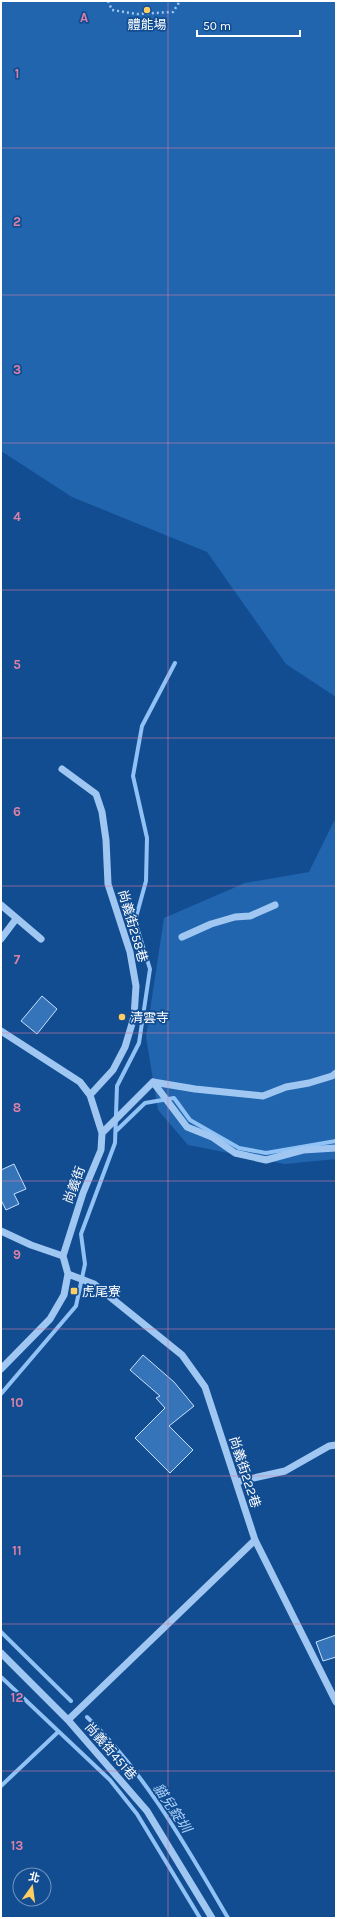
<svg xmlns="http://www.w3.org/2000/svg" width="337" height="1919" font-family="Karla,'Noto Sans TC',sans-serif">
  <rect width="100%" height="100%" fill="#124d92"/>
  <!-- green -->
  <path fill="#2165af" d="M1 1H336V697L286 664 207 552 72 497 1 451Z
    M336 819V1159L285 1164 188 1145 158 1110 146 1037 164 918 245 883 309 872 333 823Z"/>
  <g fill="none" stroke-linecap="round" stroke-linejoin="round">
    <!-- stream -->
    <path stroke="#91c2f5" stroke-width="4" d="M116 1131 145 1103 174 1098 190 1120 239 1148 266 1153 336 1141
      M1 1394 76 1306 85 1264 81 1234 115 1143 117 1086 139 1043 150 969 135 921 146 881 147 838 133 776 142 726 175 663
      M1 1632 71 1701
      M1 1677 110 1780 137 1814 200 1918
      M87 1717C146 1774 187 1848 228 1918
      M1 1786 57 1733"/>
  </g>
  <!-- building -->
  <path fill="#3674b9" stroke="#c7e0fd" d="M42 996 57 1009 37 1034 21 1021Z
    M14 1164 26 1189 14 1194 19 1204 6 1210 1 1200V1170Z
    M143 1355 174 1382 194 1406 169 1426 193 1450 170 1473 135 1438 165 1408 156 1398 160 1396 130 1370Z
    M336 1635V1657L323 1661 316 1642Z"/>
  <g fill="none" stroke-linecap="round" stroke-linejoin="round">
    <!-- path -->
    <path stroke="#9fc7f2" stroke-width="2.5" stroke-dasharray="2 3" stroke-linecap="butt" d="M108 1 112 10 137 14 173 12 180 1"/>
    <!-- minor -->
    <path stroke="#9fc7f2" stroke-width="7" d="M62 769 96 794 102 812 106 840 108 884 130 952 136 986 134 1017 125 1047 113 1070 90 1095
      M1 905 41 939
      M182 937 211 924 235 917 250 916 275 905
      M1 939 16 919
      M1 1031 80 1082 90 1095 102 1133 101 1150 83 1193 63 1256 68 1274 64 1295 50 1319 1 1369
      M153 1082 187 1127 212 1137 235 1153 266 1160 303 1150 336 1148
      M153 1082 195 1089 263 1096 286 1087 309 1083 332 1076 336 1073
      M102 1133 153 1082
      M1 1231 31 1245 63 1256
      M68 1274 94 1284 182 1355 205 1387 255 1540 336 1702
      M236 1482 285 1471 329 1446 336 1445
      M1 1653 68 1720 147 1811 212 1918
      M68 1720 255 1540"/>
  </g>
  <!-- grid -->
  <path fill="none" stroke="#dd80a5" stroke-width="1" stroke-opacity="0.55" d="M168 1V1918M1 148H336M1 295H336M1 443H336M1 590H336M1 738H336M1 886H336M1 1033H336M1 1181H336M1 1329H336M1 1476H336M1 1624H336M1 1771H336"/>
  <!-- markers -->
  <g fill="#ffcd60" stroke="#124d92" stroke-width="1.5">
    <circle cx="147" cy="10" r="4"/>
    <circle cx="122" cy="1017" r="4"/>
    <rect x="70" y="1287" width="8" height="8" rx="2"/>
  </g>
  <g text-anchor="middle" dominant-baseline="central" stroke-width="3.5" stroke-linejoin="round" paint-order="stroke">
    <!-- poi labels -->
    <g font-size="13" fill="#fff" stroke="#124d92" text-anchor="start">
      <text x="147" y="24" text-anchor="middle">體能場</text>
      <text x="130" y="1017">清雲寺</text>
      <text x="82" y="1291">虎尾寮</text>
    </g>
    <!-- street labels -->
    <g font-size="13" fill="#fff" stroke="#124d92">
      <text transform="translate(133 926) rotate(74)">尚義街258巷</text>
      <text transform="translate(74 1185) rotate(-70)">尚義街</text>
      <text transform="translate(245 1472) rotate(72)">尚義街222巷</text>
      <text transform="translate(111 1751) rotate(49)">尚義街451巷</text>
    </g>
    <!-- water labels -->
    <g font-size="14" font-style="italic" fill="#abd1f9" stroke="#124d92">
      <text transform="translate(172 1808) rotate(56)">貓兒錠圳</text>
    </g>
  </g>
  <g font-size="13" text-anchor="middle" font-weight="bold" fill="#dd80a5" stroke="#124d92" stroke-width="3.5" stroke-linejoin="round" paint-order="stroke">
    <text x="84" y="22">A</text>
    <text x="17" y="78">1</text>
    <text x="17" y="226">2</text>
    <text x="17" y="374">3</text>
    <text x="17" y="521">4</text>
    <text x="17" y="669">5</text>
    <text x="17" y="816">6</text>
    <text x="17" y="964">7</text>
    <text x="17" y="1112">8</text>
    <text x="17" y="1259">9</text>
    <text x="17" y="1407">10</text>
    <text x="17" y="1555">11</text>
    <text x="17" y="1702">12</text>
    <text x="17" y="1850">13</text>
  </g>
  <!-- border -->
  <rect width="337" height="1919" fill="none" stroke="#ffffff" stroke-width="4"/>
  <!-- north arrow -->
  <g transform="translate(32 1887) rotate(14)"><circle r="19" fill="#124d92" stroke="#7194be"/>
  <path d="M0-3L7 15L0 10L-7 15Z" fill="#ffcd60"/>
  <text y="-6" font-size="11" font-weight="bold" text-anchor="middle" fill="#ffffff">北</text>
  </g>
  <!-- scale -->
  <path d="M197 30v6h103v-6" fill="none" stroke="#ffffff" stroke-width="2"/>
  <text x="203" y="30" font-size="12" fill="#ffffff" stroke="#124d92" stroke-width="3" paint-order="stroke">50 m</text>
</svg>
